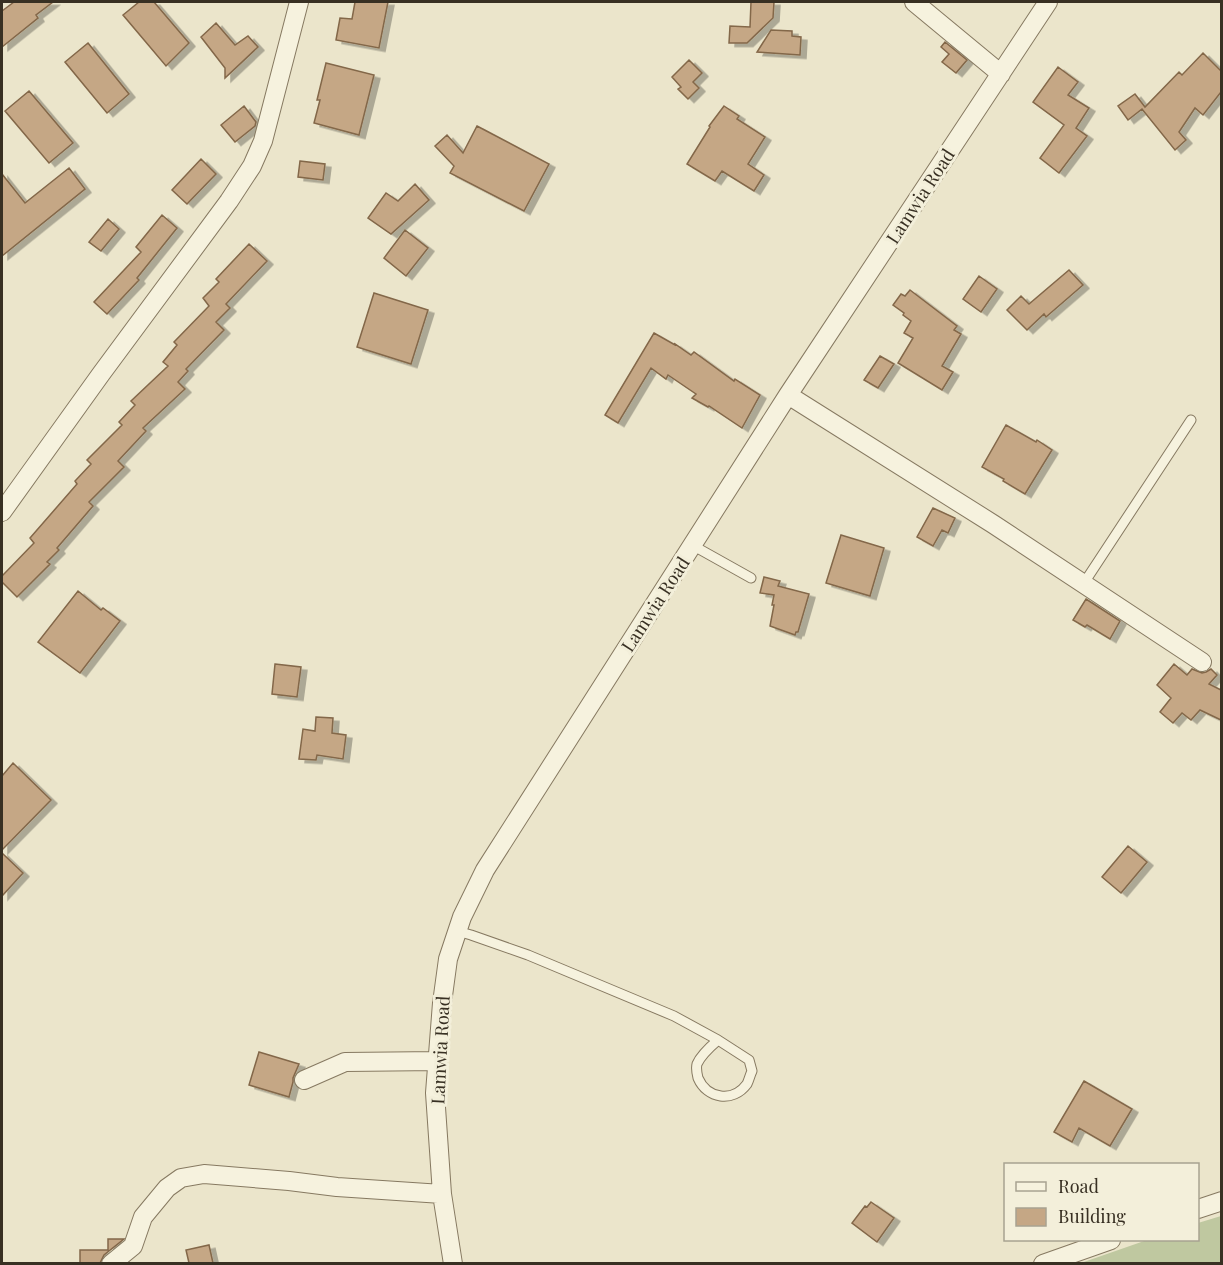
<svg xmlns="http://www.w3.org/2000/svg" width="1223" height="1265" font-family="'Playfair Display',serif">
  <defs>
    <filter id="shadow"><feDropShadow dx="6" dy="3.5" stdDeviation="0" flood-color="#0004"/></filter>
  </defs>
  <rect width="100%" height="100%" fill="#ebe5cb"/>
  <!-- green -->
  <path fill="#bfc8a0" d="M1221 1216V1263H1081L1147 1240H1198V1223Z"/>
  <!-- building -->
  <path fill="#c5a785" stroke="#836749" stroke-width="1.5" filter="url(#shadow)" d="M14 2H53L36 15 38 18 2 47V11Z
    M139 2H154L189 43 166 66 123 15Z
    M355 2H388L379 48 336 40 340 18 352 19Z
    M751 2H774L773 18 747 43H729L730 26 750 27Z
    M216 23 235 45 248 36 258 47 225 78V68L201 37Z
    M771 30 792 31V36L801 37 800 55 757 52Z
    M945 42 967 60 956 73 942 62 949 54 941 47Z
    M88 43 129 94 107 113 65 62Z
    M1203 53 1221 71V92L1203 115 1195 108 1179 132 1186 140 1175 150 1142 109 1128 120 1118 106 1135 94 1145 107 1179 72 1182 75Z
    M689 60 702 73 693 82 699 88 688 99 678 89 681 87 672 77Z
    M326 63 374 75 359 135 314 123 320 100H317Z
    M1058 67 1078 82 1068 95 1089 108 1076 128 1087 136 1059 173 1040 158 1064 125 1033 102Z
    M29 91 73 143 49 163 5 111Z
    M244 106 256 122 255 126 235 142 221 125Z
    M724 106 739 116 737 119 765 137 748 164 764 175 754 191 722 171 715 181 687 164 710 127 709 126Z
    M477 126 549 164 524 211 450 173 454 166 435 146 447 135 463 153Z
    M201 159 216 174 187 204 172 190Z
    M300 161 325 164 323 180 298 177Z
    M69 168 85 189 2 256V174L25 203Z
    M415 184 429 200 391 234 368 218 386 193 398 201Z
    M162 215 177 228 137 278 139 280 107 314 94 302 141 252 136 247Z
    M108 219 119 229 101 251 89 242Z
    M405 230 428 248 406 276 384 258Z
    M249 244 267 261 226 304 230 308 216 322 224 330 186 369 188 371 178 382 185 389 143 428 146 431 118 461 124 467 89 502 93 506 57 548 59 550 47 562 50 564 17 597 2 582V576L34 543 30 538 77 484 75 481 91 464 87 460 122 425 119 422 135 405 131 401 168 366 163 362 177 345 174 342 209 306 203 298 219 282 216 279Z
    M1069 270 1083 285 1046 317 1044 314 1027 330 1007 310 1021 296 1029 304Z
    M979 276 997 289 981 312 963 299Z
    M910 290 957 326 954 330 961 334 942 366 953 372 942 390 898 363 913 338 904 333 911 321 903 315 904 313 893 305 901 294 905 296Z
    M374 293 428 310 411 364 357 347Z
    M654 333 675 345V344L691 355 694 352 734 381 735 379 760 395 742 428 709 406 708 407 692 398 696 394 668 375 666 379 651 368 618 423 605 415Z
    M880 356 894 364 878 388 864 380Z
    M1006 425 1036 442 1037 440 1052 450 1025 494 1003 481 1004 479 982 467Z
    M933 508 955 518 948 533 942 530 933 546 917 537Z
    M841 535 884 548 870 596 826 583Z
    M764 577 780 581 778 586 809 594 798 632H796L795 635 770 626 774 605H772L774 595 760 593Z
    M78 591 101 610 103 608 120 621 80 673 38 642Z
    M1086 599 1120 621 1110 639 1087 625 1085 627 1073 620Z
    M275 664 301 667 297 697 272 694Z
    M1174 664 1187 675 1192 669 1202 673 1206 672 1211 669 1217 675 1209 684 1221 690V720L1200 710 1191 720 1182 713 1173 723 1160 712 1171 698 1157 685Z
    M316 717 333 718 332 733 346 735 343 759 317 755 316 760 299 759 303 729 315 731Z
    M13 763 51 800 2 850V776Z
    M1128 846 1147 862 1121 893 1102 877Z
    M2 853 23 873 2 896Z
    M259 1052 299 1064 293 1078V1082L289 1097 249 1085Z
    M1084 1081 1132 1109 1110 1146 1079 1128 1072 1142 1054 1132Z
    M871 1202 894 1218 877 1242 852 1223 865 1206 867 1207Z
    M108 1239H124L104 1255 100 1263H80V1250H108Z
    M209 1245 213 1263H189L186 1250Z"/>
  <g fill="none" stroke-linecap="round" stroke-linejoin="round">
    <defs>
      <path id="lane" d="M692 545 751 578
        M1084 583 1191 420
        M457 931 471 935 528 955 674 1016 718 1040
        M718 1040 749 1060 752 1071C750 1075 749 1080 747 1084 733 1103 707 1099 698 1078 697 1074 696 1068 697 1064 701 1055 711 1046 718 1040Z"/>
      <path id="street" d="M914 2 1001 74
        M788 395 993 524 1202 662
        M2 512 101 374 229 201 252 166 263 141 299 2
        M304 1080 345 1062 438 1061
        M1198 1209 1222 1201
        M111 1264 133 1246 143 1217 167 1188 181 1178 204 1174 289 1181 337 1187 442 1194
        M453 1264 442 1194 435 1093 442 1003 448 959 462 917 485 870 788 395 1048 2
        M1043 1264 1111 1240"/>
    </defs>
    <!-- lane casing -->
    <use href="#lane" stroke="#867961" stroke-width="11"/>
    <!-- street casing -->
    <use href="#street" stroke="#867961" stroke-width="20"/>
    <!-- lane -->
    <use href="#lane" stroke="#f6f2de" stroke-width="9"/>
    <!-- street -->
    <use href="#street" stroke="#f6f2de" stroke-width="18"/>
  </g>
  <g text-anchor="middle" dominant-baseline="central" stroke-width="6" stroke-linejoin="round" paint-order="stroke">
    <!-- street labels -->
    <g font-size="18" fill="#383023" stroke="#f3efda">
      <text transform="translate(920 196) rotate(-57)">Lamwia Road</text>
      <text transform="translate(655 604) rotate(-57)">Lamwia Road</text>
      <text transform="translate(440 1050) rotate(-87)">Lamwia Road</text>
    </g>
  </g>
  <!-- border -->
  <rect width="1223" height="1265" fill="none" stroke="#383023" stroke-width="6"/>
  <!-- legend -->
  <rect x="1004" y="1163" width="195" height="78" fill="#f3efda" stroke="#a8a391" stroke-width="1.5"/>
  <rect x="1016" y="1182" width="30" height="9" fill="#f6f2de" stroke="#a8a391" stroke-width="1.5"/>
  <text x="1058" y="1193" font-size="18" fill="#383023">Road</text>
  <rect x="1016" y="1208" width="30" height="18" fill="#c5a785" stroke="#a8a391" stroke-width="1.5"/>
  <text x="1058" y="1223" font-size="18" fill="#383023">Building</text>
</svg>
